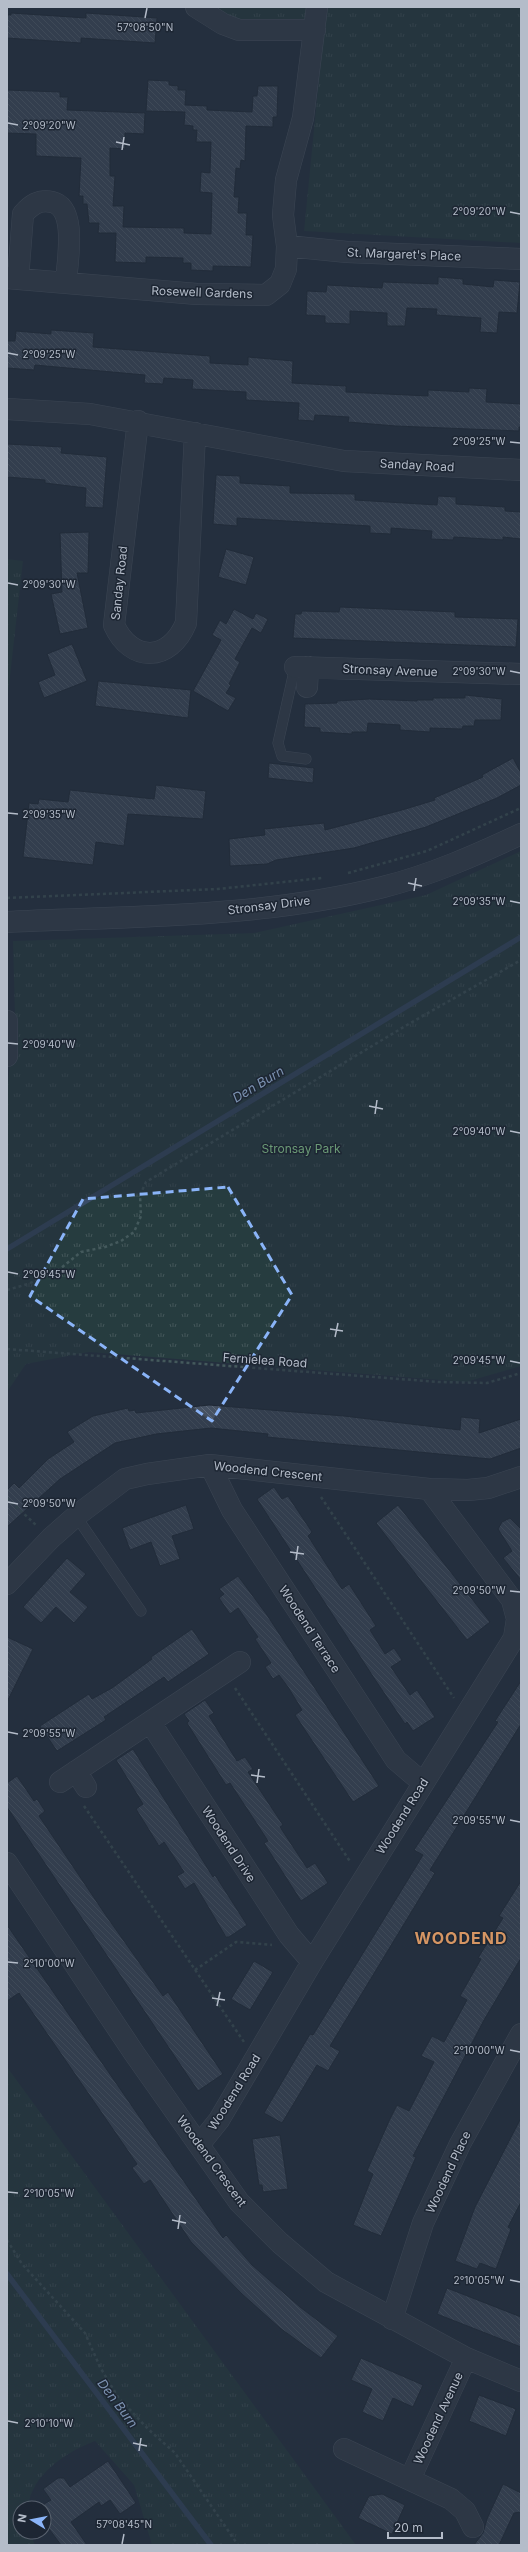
<svg xmlns="http://www.w3.org/2000/svg" width="528" height="2552" font-family="Inter,sans-serif">
  <defs>
    <pattern id="grass-tufts" width="24" height="20" patternUnits="userSpaceOnUse"><rect width="24" height="20" fill="#263c3f"/><path d="M3 7l-1-3M5 7V3M7 7l1-3M15 17l-1-3M17 17v-4M19 17l1-3" fill="none" stroke="#435659"/></pattern>
    <pattern id="building-back-hatch" width="6" height="6" patternUnits="userSpaceOnUse"><rect width="6" height="6" fill="#455162"/><path d="M-1 5l2 2M0 0l6 6M5-1l2 2" fill="none" stroke="#5d6877"/></pattern>
  </defs>
  <rect width="100%" height="100%" fill="#242f3e"/>
  <!-- grass -->
  <path fill="url(#grass-tufts)" d="M196 7H317L315 30H275Z
    M326 7H521V243L304 231Z
    M7 559 23 561 7 703Z
    M521 851V1366L466 1382 89 1352 26 1364 7 1392V1092L15 1018 13 941 254 933 426 895Z
    M7 2067 356 2545H152L134 2485 95 2441C67 2452 31 2474 28 2508H20V2532H30L35 2545H7Z"/>
  <g fill="none" stroke-linecap="round" stroke-linejoin="round">
    <!-- stream -->
    <path stroke="#394c67" stroke-width="5.5" d="M7 1249 521 937
      M7 2274 211 2545"/>
  </g>
  <!-- building -->
  <path fill="url(#building-back-hatch)" stroke="#1f2835" d="M11 13 86 18V13L157 18 155 43 81 38V43L7 38V15H11Z
    M148 80 169 81V85L178 86V90H186L185 105 207 106V110L252 112 253 96H257L258 86H278L277 117H273V127L246 126 245 161 241 160 240 169 236 168 234 197H239L238 213H247L246 235H253L251 267 213 266V271L191 270V263H183V258L146 257V263L115 262 116 233H98L99 223H89L87 204H83V196H79L81 158 36 156V134L7 133V90L60 92V97H68L67 110 145 113 144 134 125 133V149L110 148V176H115L113 206H124L123 227 184 228V233L211 234 212 193 200 192 201 172 210 173 211 142H196L197 130H193V126L184 125 185 112 146 111Z
    M438 277 463 279V284L493 287 494 280 520 282 517 313 499 312 497 333 480 332 481 318 436 315 437 309 407 308 405 326H387V313L350 311V324L325 323V316L306 315 307 291 326 292 327 285 382 288 383 282 438 284Z
    M51 330 94 333 93 347 210 356V363L248 365V357L293 361 292 383 346 386V392L428 396V390L469 392V388L487 389 486 402 521 404V427H519V431L396 426 348 422 349 417 315 415 314 421 298 420 299 403 246 400V392L192 389 193 380 164 378 163 384 144 383 145 375 35 365 34 370 7 368V341H15L16 331 51 334Z
    M7 444 62 447 61 453 107 457 103 508 85 507 86 488 45 483V480L7 477Z
    M216 475 240 476V483L290 486V493L355 494V500L437 505 438 496 456 497V504L505 507V511L521 512V539L503 537V540L454 537 453 540 431 539 432 531 391 528V534L370 533V526L237 518V526L213 524Z
    M89 532 88 573H77L88 628 60 634 51 594 62 592 60 533Z
    M226 549 254 557 246 585 218 577Z
    M340 607 455 612V617L518 619 516 647 293 638 295 614H301L302 611 339 612Z
    M234 609 253 619 256 613 268 619 261 633 252 628 235 659 240 662 229 684 231 685 226 693 236 698 228 711 193 691 221 640 212 635 220 620 226 624Z
    M72 644 87 681 44 698 38 682 55 675 47 654Z
    M98 681 191 690 188 718 95 706Z
    M465 695 502 699 501 720H475L474 726H463L462 729 430 728V732L400 730V725L368 723 367 732H352V734L320 732V728L304 727 305 704 337 703V701L369 699 417 701V700H433V698H465Z
    M513 758 521 773V785L497 798 426 827 354 848 276 860 267 864 230 866 229 839 265 835 264 829 324 823 325 830 402 810 435 800 434 798 483 777 482 775Z
    M269 763 314 768 313 783 268 778Z
    M156 785 206 791 203 819 128 814 124 846 96 842 93 865 23 857 29 803 38 804 39 799 68 802 70 790 154 799Z
    M209 1405 344 1416 460 1430 461 1417 480 1419 479 1433 521 1419V1448L490 1459 267 1437 268 1434 211 1428 156 1434 115 1443 60 1479 7 1527V1490L14 1483 19 1488 48 1459 74 1442 67 1432 93 1416 128 1408 129 1411 135 1410 136 1413Z
    M274 1487 282 1499 288 1496 312 1532 308 1536 342 1589 349 1584 376 1626 370 1630 385 1654 394 1648 402 1660 391 1667 410 1695 417 1690 435 1717 413 1731 407 1722 405 1724 374 1678 257 1499Z
    M186 1505 194 1529 172 1536 180 1559 160 1566 151 1542 130 1550 122 1528Z
    M398 1505 490 1622 467 1640 376 1523Z
    M510 1518 521 1529V1580L503 1558 512 1551 498 1529 502 1522Z
    M67 1558 86 1574 70 1592 88 1607 74 1623 56 1607 41 1623 23 1607Z
    M238 1576 267 1615 379 1786 353 1802 295 1715 302 1710 288 1687 279 1675 273 1679 265 1667 271 1663 255 1639 258 1637 238 1608 230 1614 219 1598 224 1594 219 1589Z
    M192 1629 209 1654 168 1682 164 1677 104 1717 106 1720 57 1751 40 1726 89 1694 92 1699 112 1688 152 1659 151 1657Z
    M7 1637 33 1649 7 1702Z
    M521 1681V1724L430 1870 435 1873 330 2046 340 2051 328 2071 317 2065 282 2123 264 2113 310 2034 313 2035 423 1855 414 1850 498 1722 495 1721Z
    M205 1700 214 1713 209 1716 237 1761 245 1757 253 1769 248 1772 283 1825 280 1827 307 1868 315 1863 328 1883 301 1901 264 1843 268 1841 257 1824 230 1783 226 1785 187 1723 189 1721 184 1714Z
    M133 1749 213 1877 215 1875 247 1925 229 1937H226L194 1883 185 1889 177 1876 184 1872 164 1842 159 1846 136 1809 143 1804 116 1760Z
    M17 1776 34 1801 37 1799 45 1811 39 1816 107 1917 163 1996 168 1992 223 2074 198 2091 7 1807V1783Z
    M521 1881V1958L484 2020 413 2156 416 2157 381 2236 353 2225 373 2174 367 2171 389 2121 397 2105 409 2111 434 2062 421 2056 432 2036 444 2042 467 2000 460 1996 481 1959 478 1958 503 1918 499 1916Z
    M7 1925 223 2238 226 2235 252 2265 300 2307 338 2336 321 2358 280 2328 242 2294 191 2242 150 2180 144 2184 132 2168 137 2164 19 1993 7 2001Z
    M254 1961 273 1972 250 2010 231 1999Z
    M521 2118V2202L508 2227 511 2229 496 2269 480 2263 477 2269 455 2261 475 2207Z
    M280 2135 288 2189 263 2192 262 2185H259L252 2139Z
    M447 2288 521 2317V2347L437 2314Z
    M361 2358 423 2385 413 2407 393 2398 383 2421 362 2412 372 2389 351 2380Z
    M479 2395 516 2409 506 2436 469 2421Z
    M108 2461 136 2503 120 2514 110 2500 101 2506 99 2502 71 2522 87 2545H61L44 2522V2504L51 2500 43 2489 58 2478H64L70 2487Z
    M503 2484 521 2493V2512L514 2513 499 2545H474L483 2533 487 2519Z
    M382 2494 405 2505 392 2534 358 2518 369 2496Z"/>
  <g fill="none" stroke-linecap="round" stroke-linejoin="round">
    <defs>
      <path id="lane" d="M295 667 278 743 282 756 306 759
        M76 1516 141 1611"/>
      <path id="street" d="M196 7 223 24 239 30H315
        M287 246 347 252 521 259
        M7 278 197 294 266 295 280 284 286 269 287 246 283 215 286 180 303 118 317 7
        M18 279 23 214C31 205 39 199 52 202 78 208 67 262 66 283
        M7 409 90 414 344 461 521 470
        M138 421 114 625C131 663 170 662 186 623L195 433
        M295 667 521 674
        M307 687 308 667
        M7 922C132 916 261 918 383 887 431 875 476 855 521 834
        M7 1021V1056
        M210 1465 232 1510 396 1760 423 1783
        M7 1584 51 1538 76 1516 125 1479 147 1474 210 1465 429 1489 468 1490 488 1488 521 1477
        M150 1722 289 1935 312 1962
        M76 1771 86 1787
        M60 1782 240 1662
        M7 1863 134 2053 239 2202 280 2243 326 2282 466 2358 521 2381
        M199 2145 219 2120 312 1962 514 1638 517 1619 512 1600 429 1489
        M392 2319 423 2223 460 2144 521 2034
        M344 2449 451 2499 465 2511 473 2527
        M410 2479 466 2358"/>
    </defs>
    <!-- lane casing -->
    <use href="#lane" stroke="#565f6c" stroke-width="11"/>
    <!-- street casing -->
    <use href="#street" stroke="#565f6c" stroke-width="22"/>
    <!-- path -->
    <path stroke="#44595c" stroke-width="2.5" stroke-dasharray="3 3" stroke-linecap="butt" d="M348 873 427 851 521 808
      M7 898 218 889 322 878
      M7 1290 28 1284 56 1272 81 1252 105 1247 121 1241 134 1232 141 1216 140 1195 146 1182 407 1025 521 960
      M7 1349 439 1382 487 1383 521 1373
      M321 1497 454 1698
      M7 1498 37 1526
      M235 1688 351 1863
      M84 1806 244 2042
      M195 1970 236 1942 272 1945
      M7 2240 22 2264 85 2333 100 2367 118 2397 148 2429 175 2453 238 2545"/>
    <!-- lane -->
    <use href="#lane" stroke="#38414e" stroke-width="10"/>
    <!-- street -->
    <use href="#street" stroke="#38414e" stroke-width="21"/>
  </g>
  <!-- marked area -->
  <path d="M0 0H528V2552H0ZM228 1187 292 1295 212 1421 30 1296 83 1199Z" fill="#242f3e" fill-opacity=".55" fill-rule="evenodd"/>
  <path fill="none" stroke="#8ab4f8" stroke-width="3" stroke-dasharray="8 5" stroke-linejoin="round" d="M228 1187 292 1295 212 1421 30 1296 83 1199Z"/>
  <!-- ticks -->
  <path fill="none" stroke="#b4bcc9" stroke-width="1.5" d="M145 18 147 8M8 123 18 125M116 142 130 145M122 150 124 137M510 212 520 214M8 353 18 355M510 442 520 443M8 583 18 585M510 671 520 673M8 813 18 814M408 883 422 886M414 891 416 878M510 901 520 903M8 1043 18 1044M369 1106 383 1109M375 1114 377 1100M510 1131 520 1133M8 1272 18 1274M330 1329 343 1331M335 1337 338 1323M510 1361 520 1363M8 1502 18 1504M290 1552 304 1554M296 1560 298 1546M510 1591 520 1592M8 1732 18 1734M251 1775 265 1777M257 1783 259 1769M510 1820 520 1822M8 1962 18 1963M212 1998 225 2000M217 2006 220 1992M510 2050 520 2052M8 2192 18 2193M172 2220 186 2223M178 2229 180 2215M510 2280 520 2282M8 2421 18 2423M133 2443 147 2446M139 2451 141 2438M122 2544 124 2534"/>
  <g text-anchor="middle" dominant-baseline="central" stroke-width="3" stroke-linejoin="round" paint-order="stroke">
    <!-- street labels -->
    <g font-size="12" fill="#b4bcc9" stroke="#1d2633">
      <text transform="translate(404 254) rotate(2)">St. Margaret's Place</text>
      <text transform="translate(202 292) rotate(2)">Rosewell Gardens</text>
      <text transform="translate(417 465) rotate(3)">Sanday Road</text>
      <text transform="translate(119 583) rotate(-84)">Sanday Road</text>
      <text transform="translate(390 670) rotate(2)">Stronsay Avenue</text>
      <text transform="translate(269 905) rotate(-7)">Stronsay Drive</text>
      <text transform="translate(265 1360) rotate(4)">Fernielea Road</text>
      <text transform="translate(268 1471) rotate(6)">Woodend Crescent</text>
      <text transform="translate(310 1629) rotate(57)">Woodend Terrace</text>
      <text transform="translate(402 1816) rotate(-58)">Woodend Road</text>
      <text transform="translate(229 1844) rotate(57)">Woodend Drive</text>
      <text transform="translate(234 2092) rotate(-58)">Woodend Road</text>
      <text transform="translate(212 2161) rotate(54)">Woodend Crescent</text>
      <text transform="translate(448 2172) rotate(-65)">Woodend Place</text>
      <text transform="translate(438 2418) rotate(-65)">Woodend Avenue</text>
    </g>
    <!-- park labels -->
    <g font-size="12" fill="#6b9a76" stroke="#1d2633">
      <text x="301" y="1148">Stronsay Park</text>
    </g>
    <!-- water labels -->
    <g font-size="13" font-style="italic" fill="#7c92b1" stroke="#1d2633">
      <text transform="translate(258 1084) rotate(-31)">Den Burn</text>
      <text transform="translate(118 2403) rotate(53)">Den Burn</text>
    </g>
    <!-- district labels -->
    <g font-size="16" font-weight="bold" letter-spacing="1" fill="#d59563" stroke="#1d2633">
      <text x="461" y="1938">WOODEND</text>
    </g>
  </g>
  <g font-size="10" text-anchor="middle" fill="#b4bcc9" stroke="#1d2633" stroke-width="3" stroke-linejoin="round" paint-order="stroke">
    <text x="145" y="31">57°08'50"N</text>
    <text x="49" y="129">2°09'20"W</text>
    <text x="479" y="215">2°09'20"W</text>
    <text x="49" y="358">2°09'25"W</text>
    <text x="479" y="445">2°09'25"W</text>
    <text x="49" y="588">2°09'30"W</text>
    <text x="479" y="675">2°09'30"W</text>
    <text x="49" y="818">2°09'35"W</text>
    <text x="479" y="905">2°09'35"W</text>
    <text x="49" y="1048">2°09'40"W</text>
    <text x="479" y="1135">2°09'40"W</text>
    <text x="49" y="1278">2°09'45"W</text>
    <text x="479" y="1364">2°09'45"W</text>
    <text x="49" y="1507">2°09'50"W</text>
    <text x="479" y="1594">2°09'50"W</text>
    <text x="49" y="1737">2°09'55"W</text>
    <text x="479" y="1824">2°09'55"W</text>
    <text x="49" y="1967">2°10'00"W</text>
    <text x="479" y="2054">2°10'00"W</text>
    <text x="49" y="2197">2°10'05"W</text>
    <text x="479" y="2284">2°10'05"W</text>
    <text x="49" y="2427">2°10'10"W</text>
    <text x="124" y="2528">57°08'45"N</text>
  </g>
  <!-- border -->
  <rect width="528" height="2552" fill="none" stroke="#b4bcc9" stroke-width="16"/>
  <!-- north arrow -->
  <g transform="translate(32 2520) rotate(280)"><circle r="19" fill="#1d2633" stroke="#59626f"/>
  <path d="M0-3L7 15L0 10L-7 15Z" fill="#8ab4f8"/>
  <text y="-6" font-size="11" font-weight="bold" text-anchor="middle" fill="#b4bcc9">N</text>
  </g>
  <!-- scale -->
  <path d="M388 2532v6h54v-6" fill="none" stroke="#b4bcc9" stroke-width="2"/>
  <text x="394" y="2532" font-size="12" fill="#b4bcc9" stroke="#1d2633" stroke-width="3" paint-order="stroke">20 m</text>
</svg>
